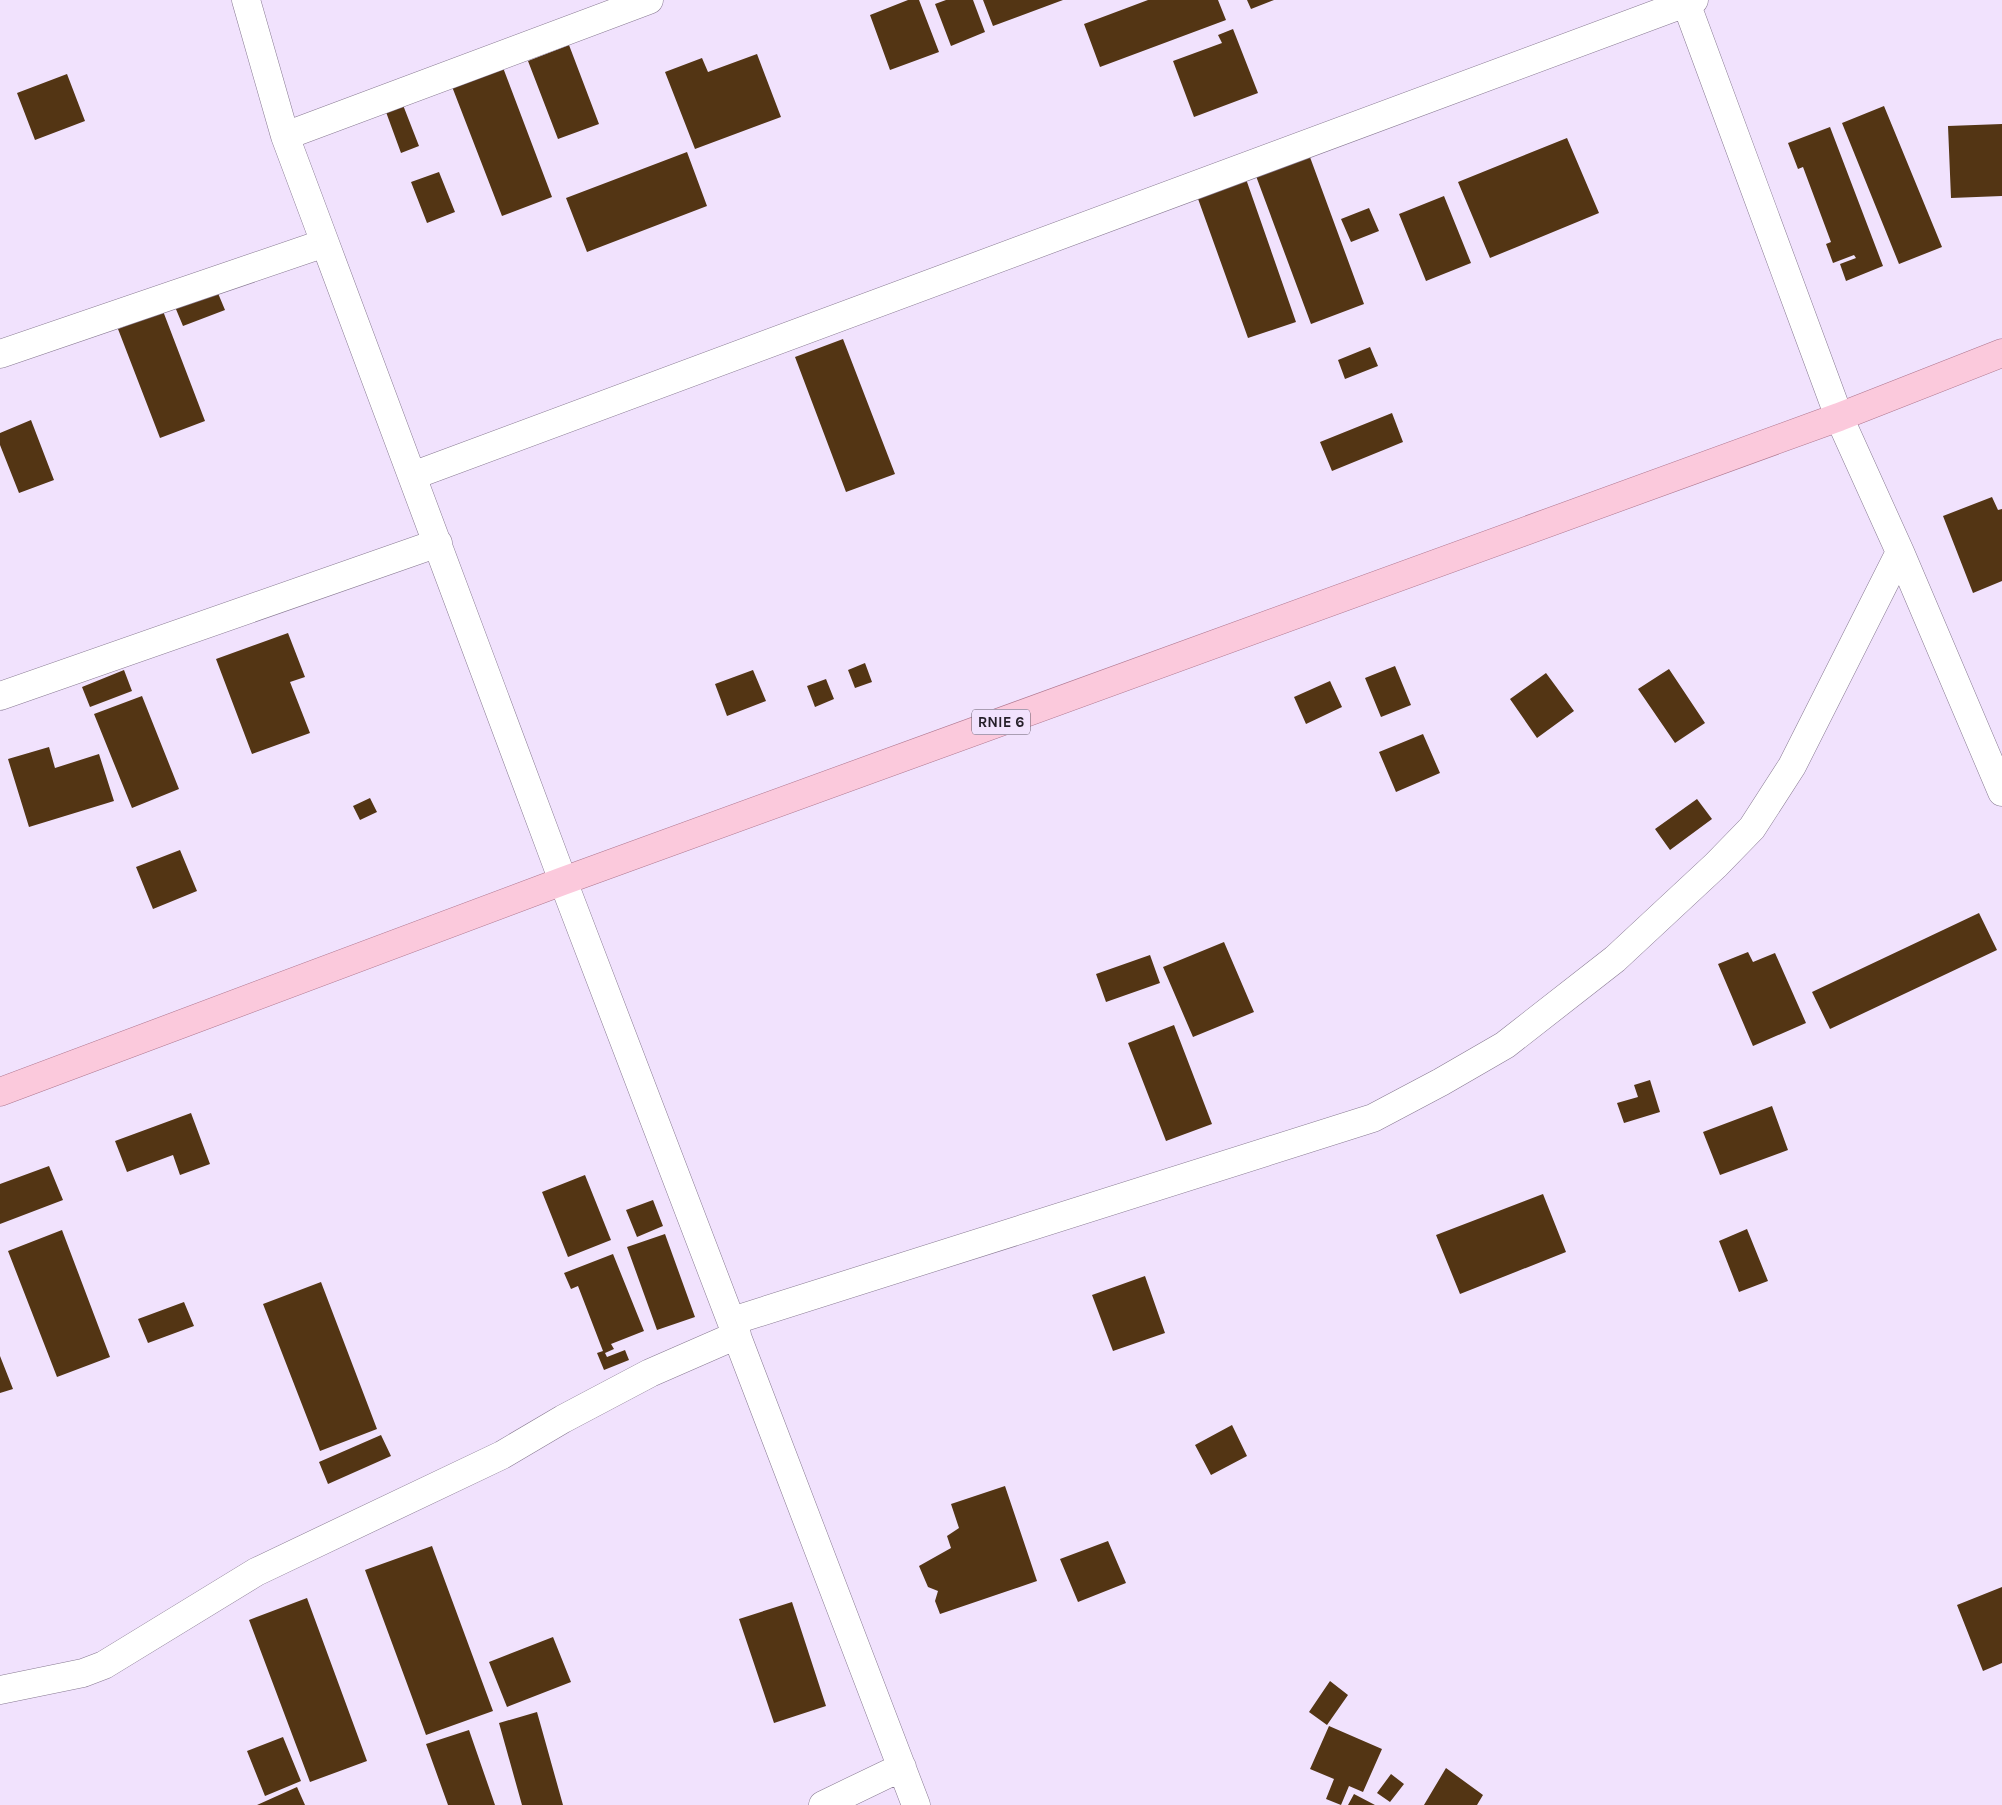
<svg xmlns="http://www.w3.org/2000/svg" width="2002" height="1805" font-family="Karla,sans-serif">
  <rect width="100%" height="100%" fill="#f1e2fd"/>
  <!-- building -->
  <path fill="#533514" d="M908 0H919L939 52 890 70 870 15Z
    M946 0H973L985 32 951 46 935 4Z
    M983 0H1063L993 26Z
    M1148 0H1218L1226 20 1100 67 1084 24Z
    M1247 0H1274L1251 9Z
    M1233 29 1258 93 1194 117 1173 61 1222 43 1218 35Z
    M569 45 599 124 558 139 528 61Z
    M757 54 781 117 695 149 665 72 702 58 708 72Z
    M502 65 552 197 502 216 451 84Z
    M67 74 85 121 35 140 17 93Z
    M403 105 419 146 401 153 386 112Z
    M1884 106 1942 247 1899 264 1842 123Z
    M2002 124V196L1951 198 1948 126Z
    M1830 127 1883 266 1846 281 1840 264 1856 258 1854 255 1833 263 1826 244 1831 242 1803 167 1798 169 1788 143Z
    M1567 138 1599 213 1490 258 1458 182Z
    M1307 149 1364 304 1311 324 1253 168Z
    M687 152 707 206 587 252 566 198Z
    M439 172 455 212 427 223 411 182Z
    M1246 179 1296 322 1248 338 1197 196Z
    M1444 196 1471 263 1426 281 1399 214Z
    M1369 208 1379 231 1351 242 1341 219Z
    M215 286 225 310 183 326 173 302Z
    M163 311 205 421 160 438 118 329Z
    M843 339 895 474 846 492 795 357Z
    M1370 347 1378 366 1345 379 1338 360Z
    M1392 413 1403 442 1332 471 1320 442Z
    M31 420 54 480 19 493 0 445V433Z
    M1992 497 1998 510 2002 509V581L1973 593 1943 516Z
    M288 633 305 677 290 682 310 733 252 754 216 659Z
    M865 663 872 682 855 688 848 670Z
    M1395 666 1411 705 1381 717 1365 678Z
    M1669 669 1705 723 1675 743 1638 689Z
    M124 670 132 691 90 707 82 687Z
    M753 670 766 701 727 716 715 684Z
    M1546 673 1574 711 1537 738 1510 699Z
    M826 679 834 699 815 707 807 686Z
    M1330 681 1342 707 1306 724 1294 697Z
    M142 696 179 789 132 808 94 714Z
    M1423 734 1440 773 1396 792 1379 752Z
    M49 747 55 768 99 754 114 801 29 827 8 759Z
    M370 798 377 812 360 820 353 806Z
    M1697 799 1712 819 1670 850 1655 829Z
    M180 850 197 891 153 909 136 867Z
    M1979 913 1997 950 1830 1029 1812 992Z
    M1224 942 1254 1012 1193 1037 1163 967Z
    M1748 952 1753 962 1775 953 1806 1023 1753 1046 1718 964Z
    M1150 955 1160 983 1106 1002 1096 974Z
    M1174 1025 1212 1124 1166 1141 1128 1043Z
    M1650 1080 1660 1112 1624 1123 1617 1103 1638 1097 1634 1085Z
    M1772 1106 1788 1150 1720 1175 1703 1132Z
    M191 1113 210 1164 180 1175 173 1155 127 1172 115 1141Z
    M49 1166 63 1200 0 1224V1184Z
    M585 1175 611 1240 568 1257 542 1192Z
    M1543 1194 1566 1252 1460 1294 1436 1235Z
    M653 1200 663 1226 637 1237 626 1210Z
    M1747 1229 1768 1281 1739 1292 1719 1241Z
    M62 1230 110 1357 57 1377 8 1251Z
    M665 1234 695 1317 657 1330 627 1247Z
    M613 1254 644 1331 611 1344 614 1349 605 1353 607 1357 625 1350 629 1360 604 1370 597 1353 603 1351 578 1286 571 1289 564 1273Z
    M1145 1276 1165 1333 1113 1351 1092 1295Z
    M321 1282 377 1429 320 1451 263 1304Z
    M184 1302 194 1326 148 1343 138 1319Z
    M0 1356 13 1389 0 1393Z
    M1232 1425 1247 1456 1211 1475 1195 1445Z
    M381 1435 391 1456 328 1484 319 1462Z
    M1005 1486 1037 1581 940 1614 935 1601 938 1591 928 1587 919 1566 951 1548 947 1536 959 1528 951 1504Z
    M1108 1541 1126 1583 1078 1602 1060 1559Z
    M432 1546 493 1711 426 1735 365 1570Z
    M2002 1587V1663L1983 1671 1957 1605Z
    M307 1598 367 1761 310 1782 249 1620Z
    M792 1602 826 1706 774 1723 739 1619Z
    M553 1637 571 1682 507 1707 489 1662Z
    M1330 1681 1348 1695 1327 1725 1309 1712Z
    M537 1712 563 1805H522L499 1723Z
    M1329 1726 1382 1749 1363 1792 1349 1786 1341 1805 1326 1799 1334 1779 1310 1769Z
    M469 1730 495 1805H448L426 1744Z
    M283 1737 301 1781 265 1796 247 1751Z
    M1446 1768 1483 1795 1477 1805H1424Z
    M1391 1774 1404 1784 1390 1802 1377 1793Z
    M297 1787 305 1805H257Z
    M1354 1794 1375 1805H1348Z"/>
  <g fill="none" stroke-linecap="round" stroke-linejoin="round">
    <defs>
      <path id="minor" d="M246 0 285 136 325 243 563 881 916 1805
        M1685 0 1839 417 1900 552 2002 792
        M285 136 649 0
        M0 354 325 243
        M412 476 1694 0
        M0 696 438 543
        M732 1321 1373 1118 1441 1082 1505 1045 1615 959 1716 865 1752 828 1792 766 1900 552
        M0 1690 83 1673 104 1665 256 1572 502 1455 563 1419 650 1373 737 1335
        M823 1805 902 1767"/>
      <path id="major" d="M0 1092 563 881 1839 417 2002 353"/>
    </defs>
    <!-- minor casing -->
    <use href="#minor" stroke="#877991" stroke-width="29"/>
    <!-- major casing -->
    <use href="#major" stroke="#ae768e" stroke-width="29"/>
    <!-- minor -->
    <use href="#minor" stroke="#fff" stroke-width="28"/>
    <!-- major -->
    <use href="#major" stroke="#fbc9dc" stroke-width="28"/>
  </g>
  <g text-anchor="middle" dominant-baseline="central" stroke-width="5" stroke-linejoin="round" paint-order="stroke">
    <!-- shield labels -->
    <rect fill="#f1e2fd" stroke="#625a68" stroke-width="1" x="972" y="709.5" width="58" height="25" rx="4"/>
    <g font-size="15" font-weight="bold" fill="#241f28">
      <text x="1001" y="722">RNIE 6</text>
    </g>
  </g>
</svg>
